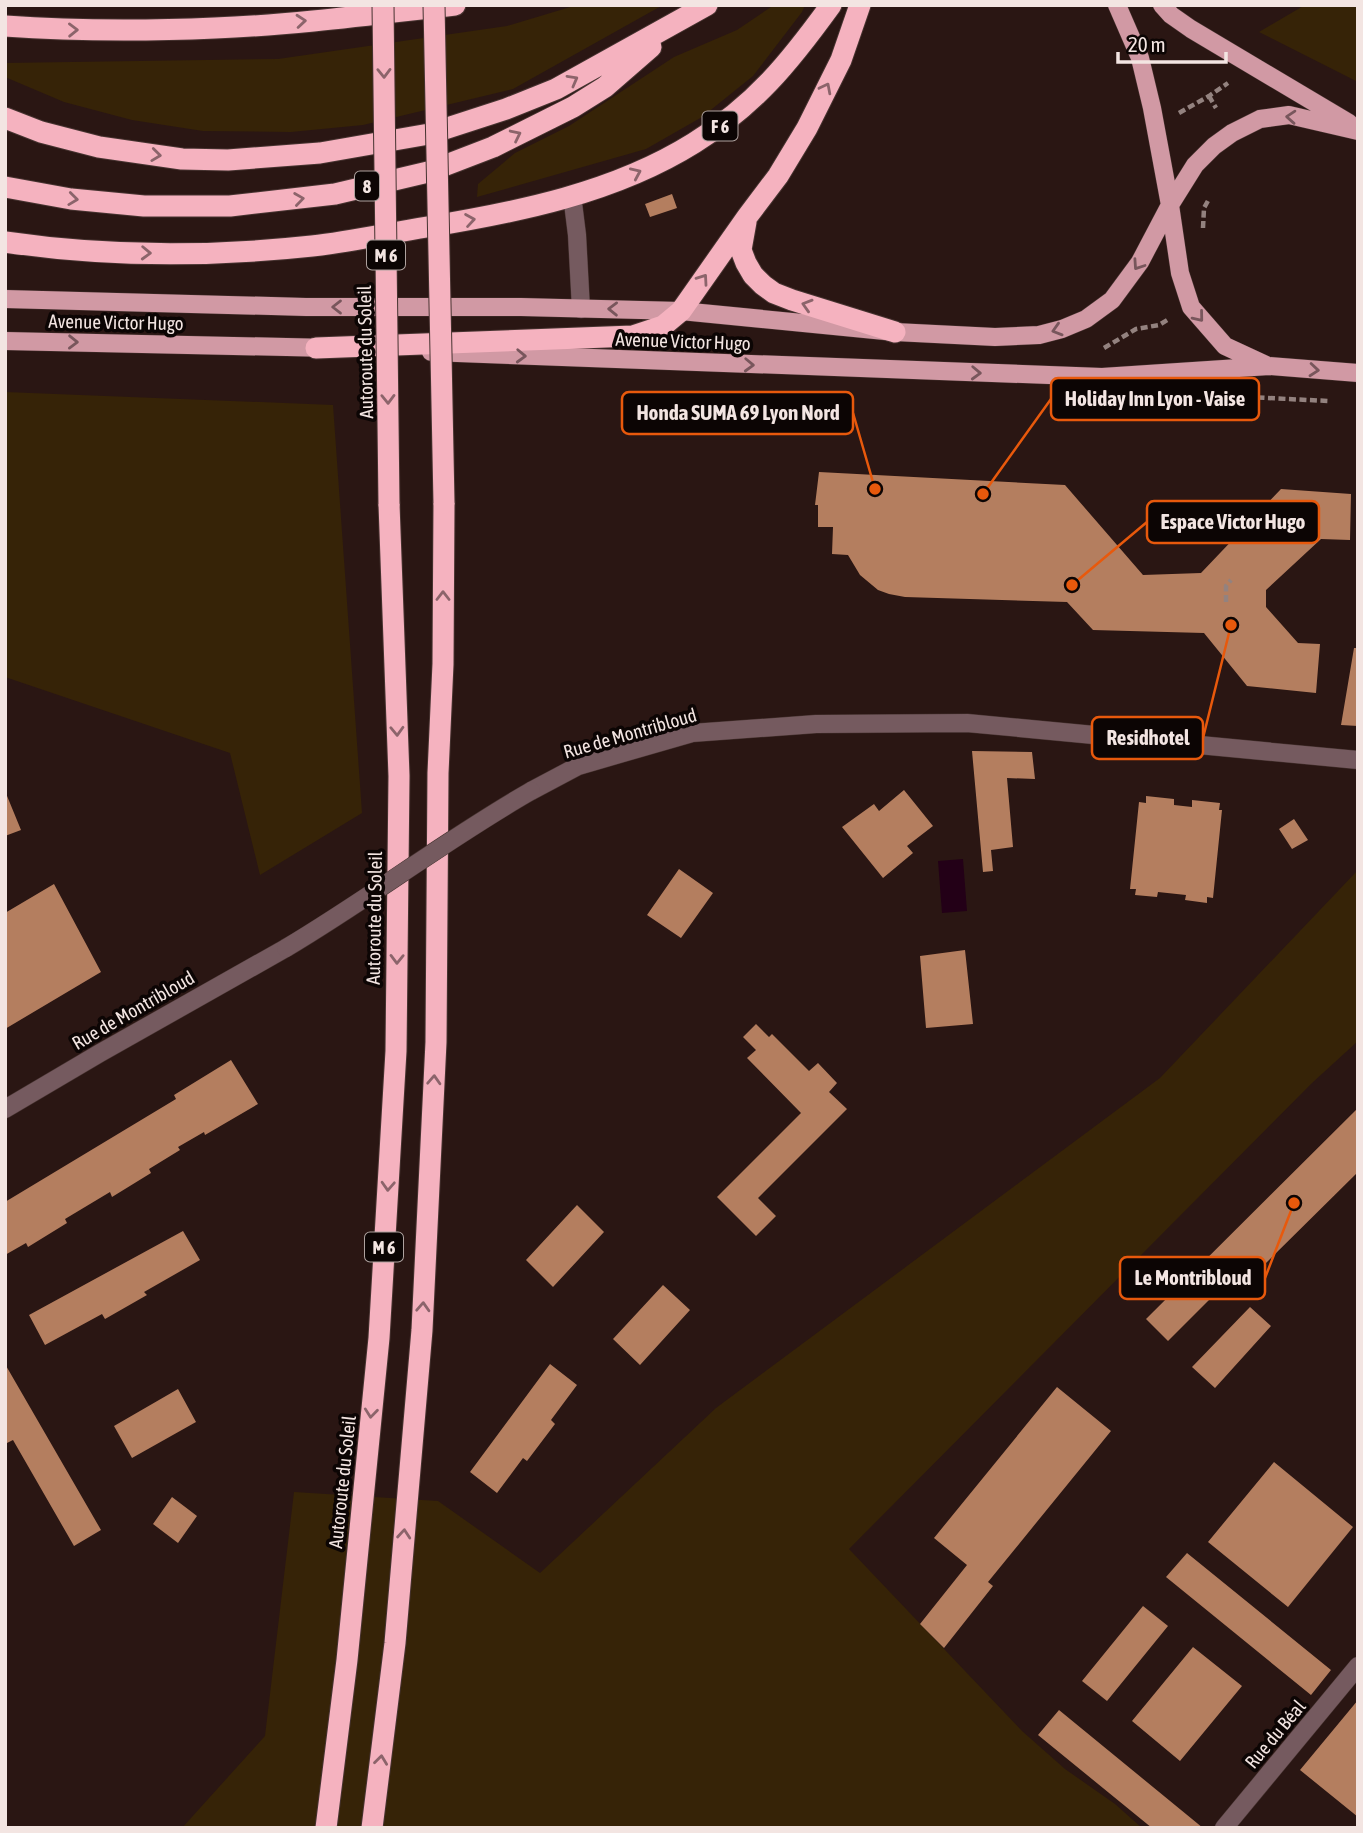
<svg xmlns="http://www.w3.org/2000/svg" width="1363" height="1833" font-family="'Asap Condensed',sans-serif">
  <rect width="100%" height="100%" fill="#2a1613"/>
  <!-- green -->
  <path fill="#362307" d="M577 5H663L513 89 363 125 291 132 203 131 132 120 64 102 5 77V63L278 59 507 26Z
    M774 5H805L802 12 753 76 702 117 646 149 477 197 478 184 515 153 569 126 674 57 737 30Z
    M1305 5H1356L1358 9V82L1259 32Z
    M5 392 333 405 362 813 260 875 230 753 5 677Z
    M1358 870V1041L1312 1083 849 1549 1022 1731 1065 1769 1115 1804 1142 1828H182L265 1736 294 1492 438 1501 540 1573 716 1408 1160 1078Z"/>
  <!-- water -->
  <path fill="#230017" d="M963 859 967 911 942 913 938 861Z"/>
  <!-- building -->
  <path fill="#b47e5f" d="M672 194 677 208 650 217 645 204Z
    M819 472 1065 485 1143 575 1201 573 1281 489 1351 494 1350 540 1321 539 1266 590V607L1298 643 1320 644 1316 693 1247 686 1204 633 1093 630 1067 602 905 597 889 594 878 590 860 575 848 555 832 554 833 527H818V505H815Z
    M1354 648H1358V726L1341 725Z
    M972 751 1032 752 1035 779 1007 778 1013 847 991 850 993 871 983 872Z
    M904 790 933 826 907 846 913 853 883 878 842 827 874 804 879 811Z
    M5 791 21 830 5 836Z
    M1146 796 1174 799V805L1192 807V800L1220 803 1219 810H1222L1213 898 1207 897V903L1185 900 1186 895 1158 892 1157 897 1135 895 1136 889H1130L1139 802 1146 803Z
    M1294 819 1308 840 1292 849 1279 829Z
    M679 869 713 893 681 938 647 915Z
    M54 884 101 972 5 1029V913Z
    M965 950 973 1024 926 1028 920 956Z
    M756 1024 769 1037 772 1034 809 1071 818 1063 837 1083 829 1092 847 1109 758 1198 776 1216 756 1236 717 1197 801 1113 747 1058 756 1050 743 1037Z
    M231 1060 258 1104 205 1135 204 1132 178 1147 180 1150 149 1169 151 1173 112 1197 110 1192 65 1219 67 1223 28 1247 26 1243 5 1255V1202L176 1099 174 1095Z
    M1358 1108V1172L1263 1266 1258 1260 1234 1283 1230 1279 1168 1341 1146 1319Z
    M577 1205 604 1232 553 1287 526 1260Z
    M183 1231 200 1260 144 1292 147 1295 105 1319 102 1314 45 1345 29 1315Z
    M663 1285 690 1310 640 1365 613 1339Z
    M1250 1307 1271 1326 1215 1388 1192 1367Z
    M5 1364 101 1530 74 1546 13 1440 5 1444Z
    M550 1364 577 1385 551 1420 555 1424 527 1461 523 1458 497 1493 470 1472Z
    M1057 1387 1111 1431 988 1582 993 1586 944 1648 920 1624 967 1565 934 1538Z
    M178 1389 196 1422 132 1458 114 1426Z
    M1274 1462 1353 1527 1288 1607 1208 1542Z
    M172 1497 197 1516 178 1543 153 1524Z
    M1187 1553 1331 1670 1311 1695 1166 1577Z
    M1143 1606 1168 1626 1107 1701 1082 1681Z
    M1193 1647 1242 1686 1180 1761 1132 1721Z
    M1358 1700V1817L1300 1770Z
    M1059 1710 1203 1828H1152L1038 1735Z"/>
  <g fill="none" stroke-linecap="round" stroke-linejoin="round">
    <defs>
      <path id="minor" d="M572 195 577 235 581 309
        M531 791 578 766 692 733 816 724 967 723 1358 760
        M5 1109 100 1053 286 948
        M1224 1828 1358 1666"/>
      <path id="major" d="M1117 5 1140 58 1152 108 1170 205 1180 273 1191 307 1225 346 1266 365
        M1162 5 1171 15 1191 29 1349 123
        M5 299 306 307H521L681 311 895 332 995 337 1039 335 1062 329 1086 319 1112 300 1140 262 1170 205 1195 165 1214 146 1232 133 1260 119 1289 115 1358 131
        M5 341 330 348
        M431 352 1102 377 1269 366 1358 373"/>
      <path id="highway" d="M5 26C75 31 145 31 215 28 295 25 376 14 455 5
        M5 118 41 132 99 147 182 159 228 160 320 153 429 134 506 109 556 89 707 5
        M5 187 71 199 144 206H230L335 194 428 172 493 147 573 107 605 87 651 47
        M746 222 741 250 746 263 753 275 763 285 774 293 792 300 895 332
        M5 242C107 257 210 257 312 246 351 242 389 233 427 227 518 212 614 193 694 143 755 105 789 63 831 5
        M316 348 633 336 663 326 681 311 747 217 778 176 807 128 841 60 860 5
        M326 1828 347 1660 379 1338 396 1051 399 776 389 504
        M372 1828 395 1643 422 1330 436 1042 438 773 443 664 444 503"/>
    </defs>
    <!-- minor casing -->
    <use href="#minor" stroke="#463330" stroke-width="19"/>
    <!-- major casing -->
    <use href="#major" stroke="#463330" stroke-width="19"/>
    <!-- highway casing -->
    <use href="#highway" stroke="#463330" stroke-width="23"/>
    <!-- path -->
    <path stroke="#93827f" stroke-width="4.5" stroke-dasharray="7 3.5" stroke-linecap="butt" d="M1209 96 1216 108
      M1179 113 1209 96 1228 83
      M1203 228 1204 208 1209 199
      M1104 348 1136 329 1159 325 1169 319
      M1247 397 1329 401
      M1132 405 1175 404 1190 401
      M1226 602V586L1231 580"/>
    <!-- minor -->
    <use href="#minor" stroke="#755a5f" stroke-width="18"/>
    <!-- major -->
    <use href="#major" stroke="#d199a4" stroke-width="18"/>
    <!-- highway -->
    <use href="#highway" stroke="#f5b2bf" stroke-width="21"/>
    <defs>
      <path id="minor-bridge" d="M286 948C370 898 447 839 531 791"/>
      <path id="highway-bridge" d="M383 5 389 504
        M434 5 444 503"/>
    </defs>
    <!-- minor-bridge casing -->
    <use href="#minor-bridge" stroke="#463330" stroke-width="19" stroke-linecap="butt"/>
    <!-- highway-bridge casing -->
    <use href="#highway-bridge" stroke="#463330" stroke-width="23" stroke-linecap="butt"/>
    <!-- minor-bridge -->
    <use href="#minor-bridge" stroke="#755a5f" stroke-width="18"/>
    <!-- highway-bridge -->
    <use href="#highway-bridge" stroke="#f5b2bf" stroke-width="21"/>
  </g>
  <!-- one-way arrows -->
  <defs><path id="oneway-chevron" d="M-2-3.5L2.5 0L-2 3.5" fill="none" stroke-width="1.6" stroke-linecap="round" stroke-linejoin="round" transform="scale(1.75)"/></defs>
  <g stroke="#8c646b">
    <use href="#oneway-chevron" transform="translate(301 21) rotate(-5)"/>
    <use href="#oneway-chevron" transform="translate(73 30) rotate(-1)"/>
    <use href="#oneway-chevron" transform="translate(384 73) rotate(89)"/>
    <use href="#oneway-chevron" transform="translate(573 80) rotate(-29)"/>
    <use href="#oneway-chevron" transform="translate(826 88) rotate(-63)"/>
    <use href="#oneway-chevron" transform="translate(516 135) rotate(-26)"/>
    <use href="#oneway-chevron" transform="translate(156 155) rotate(7)"/>
    <use href="#oneway-chevron" transform="translate(636 173) rotate(-24)"/>
    <use href="#oneway-chevron" transform="translate(73 199) rotate(7)"/>
    <use href="#oneway-chevron" transform="translate(299 199) rotate(-8)"/>
    <use href="#oneway-chevron" transform="translate(470 220) rotate(-9)"/>
    <use href="#oneway-chevron" transform="translate(146 253) rotate(2)"/>
    <use href="#oneway-chevron" transform="translate(703 279) rotate(-55)"/>
    <use href="#oneway-chevron" transform="translate(807 305) rotate(-163)"/>
    <use href="#oneway-chevron" transform="translate(388 399) rotate(89)"/>
    <use href="#oneway-chevron" transform="translate(443 596) rotate(-90)"/>
    <use href="#oneway-chevron" transform="translate(397 731) rotate(88)"/>
    <use href="#oneway-chevron" transform="translate(397 959) rotate(91)"/>
    <use href="#oneway-chevron" transform="translate(434 1080) rotate(-87)"/>
    <use href="#oneway-chevron" transform="translate(388 1186) rotate(93)"/>
    <use href="#oneway-chevron" transform="translate(423 1307) rotate(-87)"/>
    <use href="#oneway-chevron" transform="translate(371 1413) rotate(96)"/>
    <use href="#oneway-chevron" transform="translate(404 1534) rotate(-85)"/>
    <use href="#oneway-chevron" transform="translate(381 1760) rotate(-83)"/>
  </g>
  <g stroke="#78565c">
    <use href="#oneway-chevron" transform="translate(1291 117) rotate(-176)"/>
    <use href="#oneway-chevron" transform="translate(1138 265) rotate(124)"/>
    <use href="#oneway-chevron" transform="translate(337 307) rotate(-180)"/>
    <use href="#oneway-chevron" transform="translate(613 309) rotate(-179)"/>
    <use href="#oneway-chevron" transform="translate(1199 317) rotate(51)"/>
    <use href="#oneway-chevron" transform="translate(1057 330) rotate(163)"/>
    <use href="#oneway-chevron" transform="translate(73 342) rotate(1)"/>
    <use href="#oneway-chevron" transform="translate(521 356) rotate(2)"/>
    <use href="#oneway-chevron" transform="translate(749 365) rotate(2)"/>
    <use href="#oneway-chevron" transform="translate(1314 370) rotate(5)"/>
    <use href="#oneway-chevron" transform="translate(976 373) rotate(2)"/>
  </g>
  <g text-anchor="middle" dominant-baseline="central" stroke-width="7" stroke-linejoin="round" paint-order="stroke">
    <!-- shield labels -->
    <g fill="#0c0504" stroke="#aea29f" stroke-width="2">
      <rect x="702.5" y="111.5" width="35" height="29" rx="5"/>
      <rect x="355" y="171.5" width="24" height="29" rx="5"/>
      <rect x="367" y="240.5" width="38" height="29" rx="5"/>
      <rect x="365" y="1232.5" width="38" height="29" rx="5"/>
    </g>
    <g font-size="18" font-weight="bold" fill="#f3e5e2">
      <text x="720" y="126">F 6</text>
      <text x="367" y="186">8</text>
      <text x="386" y="255">M 6</text>
      <text x="384" y="1247">M 6</text>
    </g>
    <!-- street labels -->
    <g font-size="19" fill="#f3e5e2" stroke="#0c0504">
      <text transform="translate(116 322) rotate(1)">Avenue Victor Hugo</text>
      <text transform="translate(683 341) rotate(2)">Avenue Victor Hugo</text>
      <text transform="translate(365 352) rotate(-91)">Autoroute du Soleil</text>
      <text transform="translate(630 733) rotate(-16)">Rue de Montribloud</text>
      <text transform="translate(374 918) rotate(-89)">Autoroute du Soleil</text>
      <text transform="translate(133 1010) rotate(-30)">Rue de Montribloud</text>
      <text transform="translate(342 1482) rotate(-84)">Autoroute du Soleil</text>
      <text transform="translate(1275 1734) rotate(-50)">Rue du Béal</text>
    </g>
  </g>
  <!-- callouts -->
  <path fill="none" stroke="#e8590c" stroke-width="2.5" d="M983 494L1051 399M875 489L853 413M1072 585L1147 522M1231 625L1203 738M1294 1203L1265 1278"/>
  <g fill="#e8590c" stroke="#0c0504" stroke-width="2.5">
    <circle cx="983" cy="494" r="7"/>
    <circle cx="875" cy="489" r="7"/>
    <circle cx="1072" cy="585" r="7"/>
    <circle cx="1231" cy="625" r="7"/>
    <circle cx="1294" cy="1203" r="7"/>
  </g>
  <g fill="#0c0504" stroke="#e8590c" stroke-width="2.5">
    <rect x="1051" y="378" width="208" height="42" rx="7"/>
    <rect x="622" y="392" width="231" height="42" rx="7"/>
    <rect x="1147" y="501" width="172" height="42" rx="7"/>
    <rect x="1092" y="717" width="111" height="42" rx="7"/>
    <rect x="1120" y="1257" width="145" height="42" rx="7"/>
  </g>
  <g font-size="21" text-anchor="middle" font-weight="bold" fill="#f3e5e2">
    <text x="1155" y="406">Holiday Inn Lyon - Vaise</text>
    <text x="738" y="420">Honda SUMA 69 Lyon Nord</text>
    <text x="1233" y="529">Espace Victor Hugo</text>
    <text x="1148" y="745">Residhotel</text>
    <text x="1193" y="1285">Le Montribloud</text>
  </g>
  <!-- border -->
  <rect width="1363" height="1833" fill="none" stroke="#f3e5e2" stroke-width="14"/>
  <!-- scale -->
  <path d="M1118 52v10h108v-10" fill="none" stroke="#f3e5e2" stroke-width="3.5"/>
  <text x="1128" y="52" font-size="21" fill="#f3e5e2" stroke="#0c0504" stroke-width="5" paint-order="stroke">20 m</text>
</svg>
